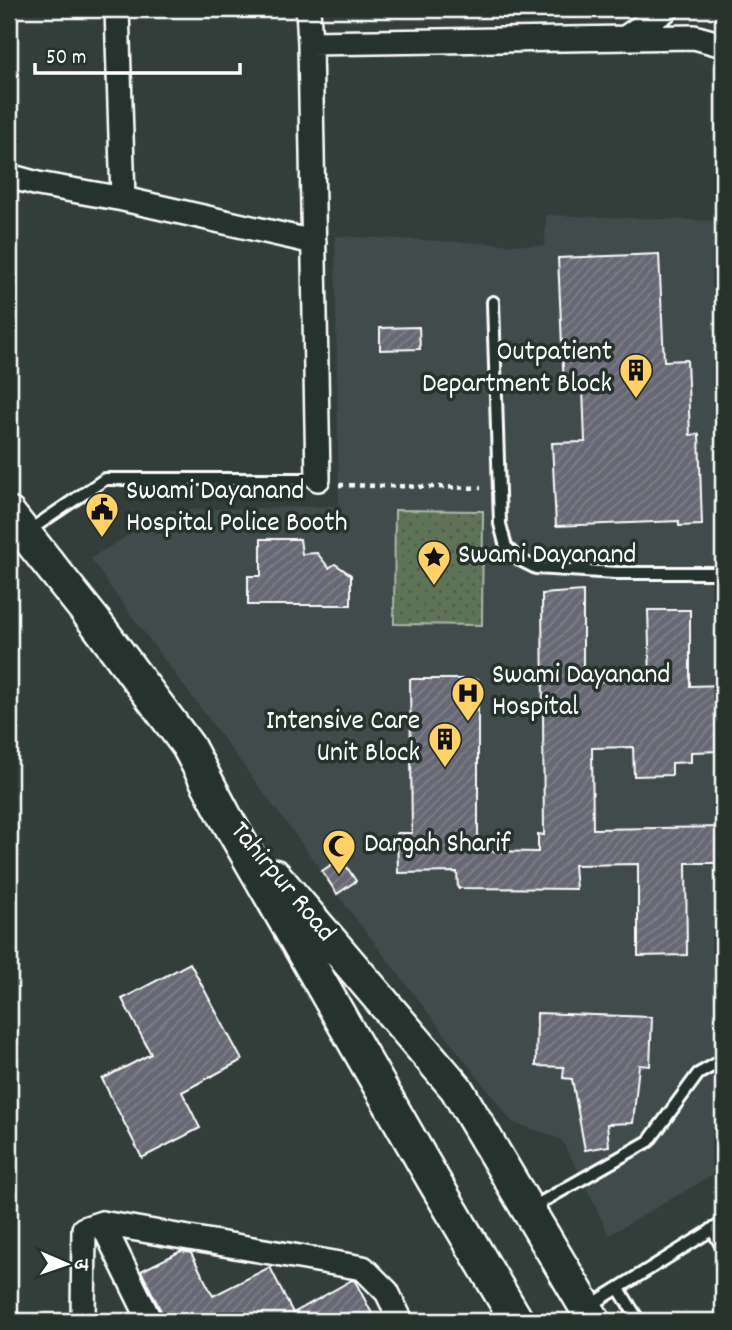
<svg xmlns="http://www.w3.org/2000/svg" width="732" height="1330" font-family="Dekko,'Playpen Sans Deva',sans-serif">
  <defs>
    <pattern id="garden-dots" width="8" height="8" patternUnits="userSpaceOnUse" patternTransform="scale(1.75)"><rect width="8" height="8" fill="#5e7357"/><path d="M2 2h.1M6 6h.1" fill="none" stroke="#525a50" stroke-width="1.8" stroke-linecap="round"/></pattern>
    <pattern id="building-hatch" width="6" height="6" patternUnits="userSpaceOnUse" patternTransform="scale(1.75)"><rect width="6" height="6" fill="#686874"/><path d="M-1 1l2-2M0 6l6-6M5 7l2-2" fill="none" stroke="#7f7f89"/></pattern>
  </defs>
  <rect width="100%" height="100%" fill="#333e3b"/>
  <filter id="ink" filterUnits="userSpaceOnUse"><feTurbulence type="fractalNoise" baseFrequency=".0143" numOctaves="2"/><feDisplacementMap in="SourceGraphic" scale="14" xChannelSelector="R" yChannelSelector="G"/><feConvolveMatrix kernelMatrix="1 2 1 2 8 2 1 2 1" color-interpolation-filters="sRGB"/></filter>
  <g filter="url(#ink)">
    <!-- built -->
    <path fill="#434b4c" d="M715 91H723V1169L609 1235 582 1178 561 1139 512 1122 337 894 356 881 342 859 322 871 111 588 91 558 170 510 339 506 335 236 545 246 546 215 714 221Z"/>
    <!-- garden -->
    <path fill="url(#garden-dots)" stroke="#aeb9ab" stroke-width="2" d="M395 510 483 511 482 625 394 624Z"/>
    <!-- building -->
    <path fill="url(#building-hatch)" stroke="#fff" stroke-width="2" d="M659 254 664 361 687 360 690 435 699 434 702 525 679 526V521L556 526 552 443 585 442 583 388 564 389 558 258Z
      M419 327 420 349 380 350V328Z
      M261 539H300L302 554 317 553 329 568 335 564 351 575V605H248V576H261Z
      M583 591V682L650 680 648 610H690V686L723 685V751L691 752V762L672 763V775L634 776 633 747 592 748 593 829 723 827V863H686L687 955 638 956V864L574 865 576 889 458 888 457 872 398 873 397 833H412L410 679H478V851L538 852V834L544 835 542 594Z
      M341 858 356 881 337 894 322 871Z
      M190 963 242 1060 182 1092 200 1128 142 1158 102 1079 151 1054 122 999Z
      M537 1013 652 1017 650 1066 639 1065 633 1123 607 1124 609 1146 585 1150 572 1079 563 1078 564 1067 536 1066Z
      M181 1251 191 1253 213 1296 270 1267 293 1313 352 1280 355 1281 376 1321H164L163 1315 141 1271Z"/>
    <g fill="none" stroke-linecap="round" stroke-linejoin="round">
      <defs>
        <path id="lane" d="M493 302 500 524 506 547 520 560 536 568 616 573H723
          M27 532 105 479H318
          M531 1208 649 1141 698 1074 723 1060
          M712 1229 723 1249
          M619 1289 639 1321
          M588 1307 723 1223"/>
        <path id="street" d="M117 9 123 199
          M308 9 310 43
          M625 38 667 9
          M9 176 38 184 123 199 314 242
          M318 479 310 43 694 37 723 45
          M102 1223 150 1321
          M83 1321 84 1229 102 1223 363 1268 387 1292 401 1321"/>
        <path id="secondary" d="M9 514 96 623 188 746 225 816 434 1181 517 1321
          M275 876 456 1088 594 1321"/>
      </defs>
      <!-- lane casing -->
      <use href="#lane" stroke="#fff" stroke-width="16"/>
      <!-- street casing -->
      <use href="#street" stroke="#fff" stroke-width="28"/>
      <!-- secondary casing -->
      <use href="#secondary" stroke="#fff" stroke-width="37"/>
      <!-- path -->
      <path stroke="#fff" stroke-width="4.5" stroke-dasharray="5 5" stroke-linecap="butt" d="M339 485 481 488"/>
      <!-- lane -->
      <use href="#lane" stroke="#26332d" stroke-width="10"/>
      <!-- street -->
      <use href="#street" stroke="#26332d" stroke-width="23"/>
      <!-- secondary -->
      <use href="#secondary" stroke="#26332d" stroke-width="32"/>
    </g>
  </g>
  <!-- icons -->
  <defs>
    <symbol id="building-pin" viewBox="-11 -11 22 30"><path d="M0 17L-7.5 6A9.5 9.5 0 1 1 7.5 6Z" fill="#ffd166" stroke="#26332d"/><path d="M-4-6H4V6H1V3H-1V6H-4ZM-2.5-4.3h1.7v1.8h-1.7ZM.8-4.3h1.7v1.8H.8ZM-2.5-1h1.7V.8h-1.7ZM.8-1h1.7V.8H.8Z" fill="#111"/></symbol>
    <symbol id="civic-pin" viewBox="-11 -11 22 30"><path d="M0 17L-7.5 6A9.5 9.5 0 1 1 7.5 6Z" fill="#ffd166" stroke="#26332d"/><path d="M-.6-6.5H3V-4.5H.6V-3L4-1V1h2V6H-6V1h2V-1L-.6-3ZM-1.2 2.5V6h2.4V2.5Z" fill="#111"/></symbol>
    <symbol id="sight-pin" viewBox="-11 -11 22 30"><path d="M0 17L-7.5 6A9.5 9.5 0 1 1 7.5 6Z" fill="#ffd166" stroke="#26332d"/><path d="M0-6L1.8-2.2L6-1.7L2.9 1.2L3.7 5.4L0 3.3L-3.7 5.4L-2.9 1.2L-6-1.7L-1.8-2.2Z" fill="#111"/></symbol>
    <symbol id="hospital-pin" viewBox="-11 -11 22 30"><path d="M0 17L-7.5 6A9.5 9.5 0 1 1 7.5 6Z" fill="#ffd166" stroke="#26332d"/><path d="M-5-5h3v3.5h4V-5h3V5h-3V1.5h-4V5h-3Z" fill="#111"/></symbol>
    <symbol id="mosque-pin" viewBox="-11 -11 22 30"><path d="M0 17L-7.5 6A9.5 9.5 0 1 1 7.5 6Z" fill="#ffd166" stroke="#26332d"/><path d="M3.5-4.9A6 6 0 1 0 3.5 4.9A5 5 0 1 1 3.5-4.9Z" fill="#111"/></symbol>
  </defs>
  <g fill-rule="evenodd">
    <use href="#building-pin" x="617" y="351" width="38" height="52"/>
    <use href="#civic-pin" x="83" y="490" width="38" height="52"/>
    <use href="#sight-pin" x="415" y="538" width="38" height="52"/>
    <use href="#hospital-pin" x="449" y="674" width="38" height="52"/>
    <use href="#building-pin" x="426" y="720" width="38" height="52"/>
    <use href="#mosque-pin" x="320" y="827" width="38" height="52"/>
  </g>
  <g text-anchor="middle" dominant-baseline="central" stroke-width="7" stroke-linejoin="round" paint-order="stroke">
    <!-- poi labels -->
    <g font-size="28" fill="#fff" stroke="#26332d" text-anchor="start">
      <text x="612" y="354" text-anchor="end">Outpatient<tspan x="612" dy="32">Department Block</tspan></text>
      <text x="126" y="493">Swami Dayanand<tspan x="126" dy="32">Hospital Police Booth</tspan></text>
      <text x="458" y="557">Swami Dayanand</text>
      <text x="492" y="677">Swami Dayanand<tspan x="492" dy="32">Hospital</tspan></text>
      <text x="420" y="723" text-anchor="end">Intensive Care<tspan x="420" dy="32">Unit Block</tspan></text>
      <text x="364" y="846">Dargah Sharif</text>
    </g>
    <!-- street labels -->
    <g font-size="28" fill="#fff" stroke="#26332d">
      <text transform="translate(281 883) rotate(50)">Tahirpur Road</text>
    </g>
  </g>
  <!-- margin -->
  <rect width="732" height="1330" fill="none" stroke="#26332d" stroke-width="35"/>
  <rect x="18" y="18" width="697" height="1295" fill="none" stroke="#fff" stroke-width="2.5" filter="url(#ink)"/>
  <!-- north arrow -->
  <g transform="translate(66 1264) rotate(92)" stroke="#26332d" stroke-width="5" paint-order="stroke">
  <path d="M0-5L12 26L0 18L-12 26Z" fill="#ffffff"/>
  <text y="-10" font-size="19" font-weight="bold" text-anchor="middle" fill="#ffffff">उ</text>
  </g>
  <!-- scale -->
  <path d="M35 63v10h205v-10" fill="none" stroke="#ffffff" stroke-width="3.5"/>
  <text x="46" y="63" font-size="21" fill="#ffffff" stroke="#26332d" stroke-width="5" paint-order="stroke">50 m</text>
</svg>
